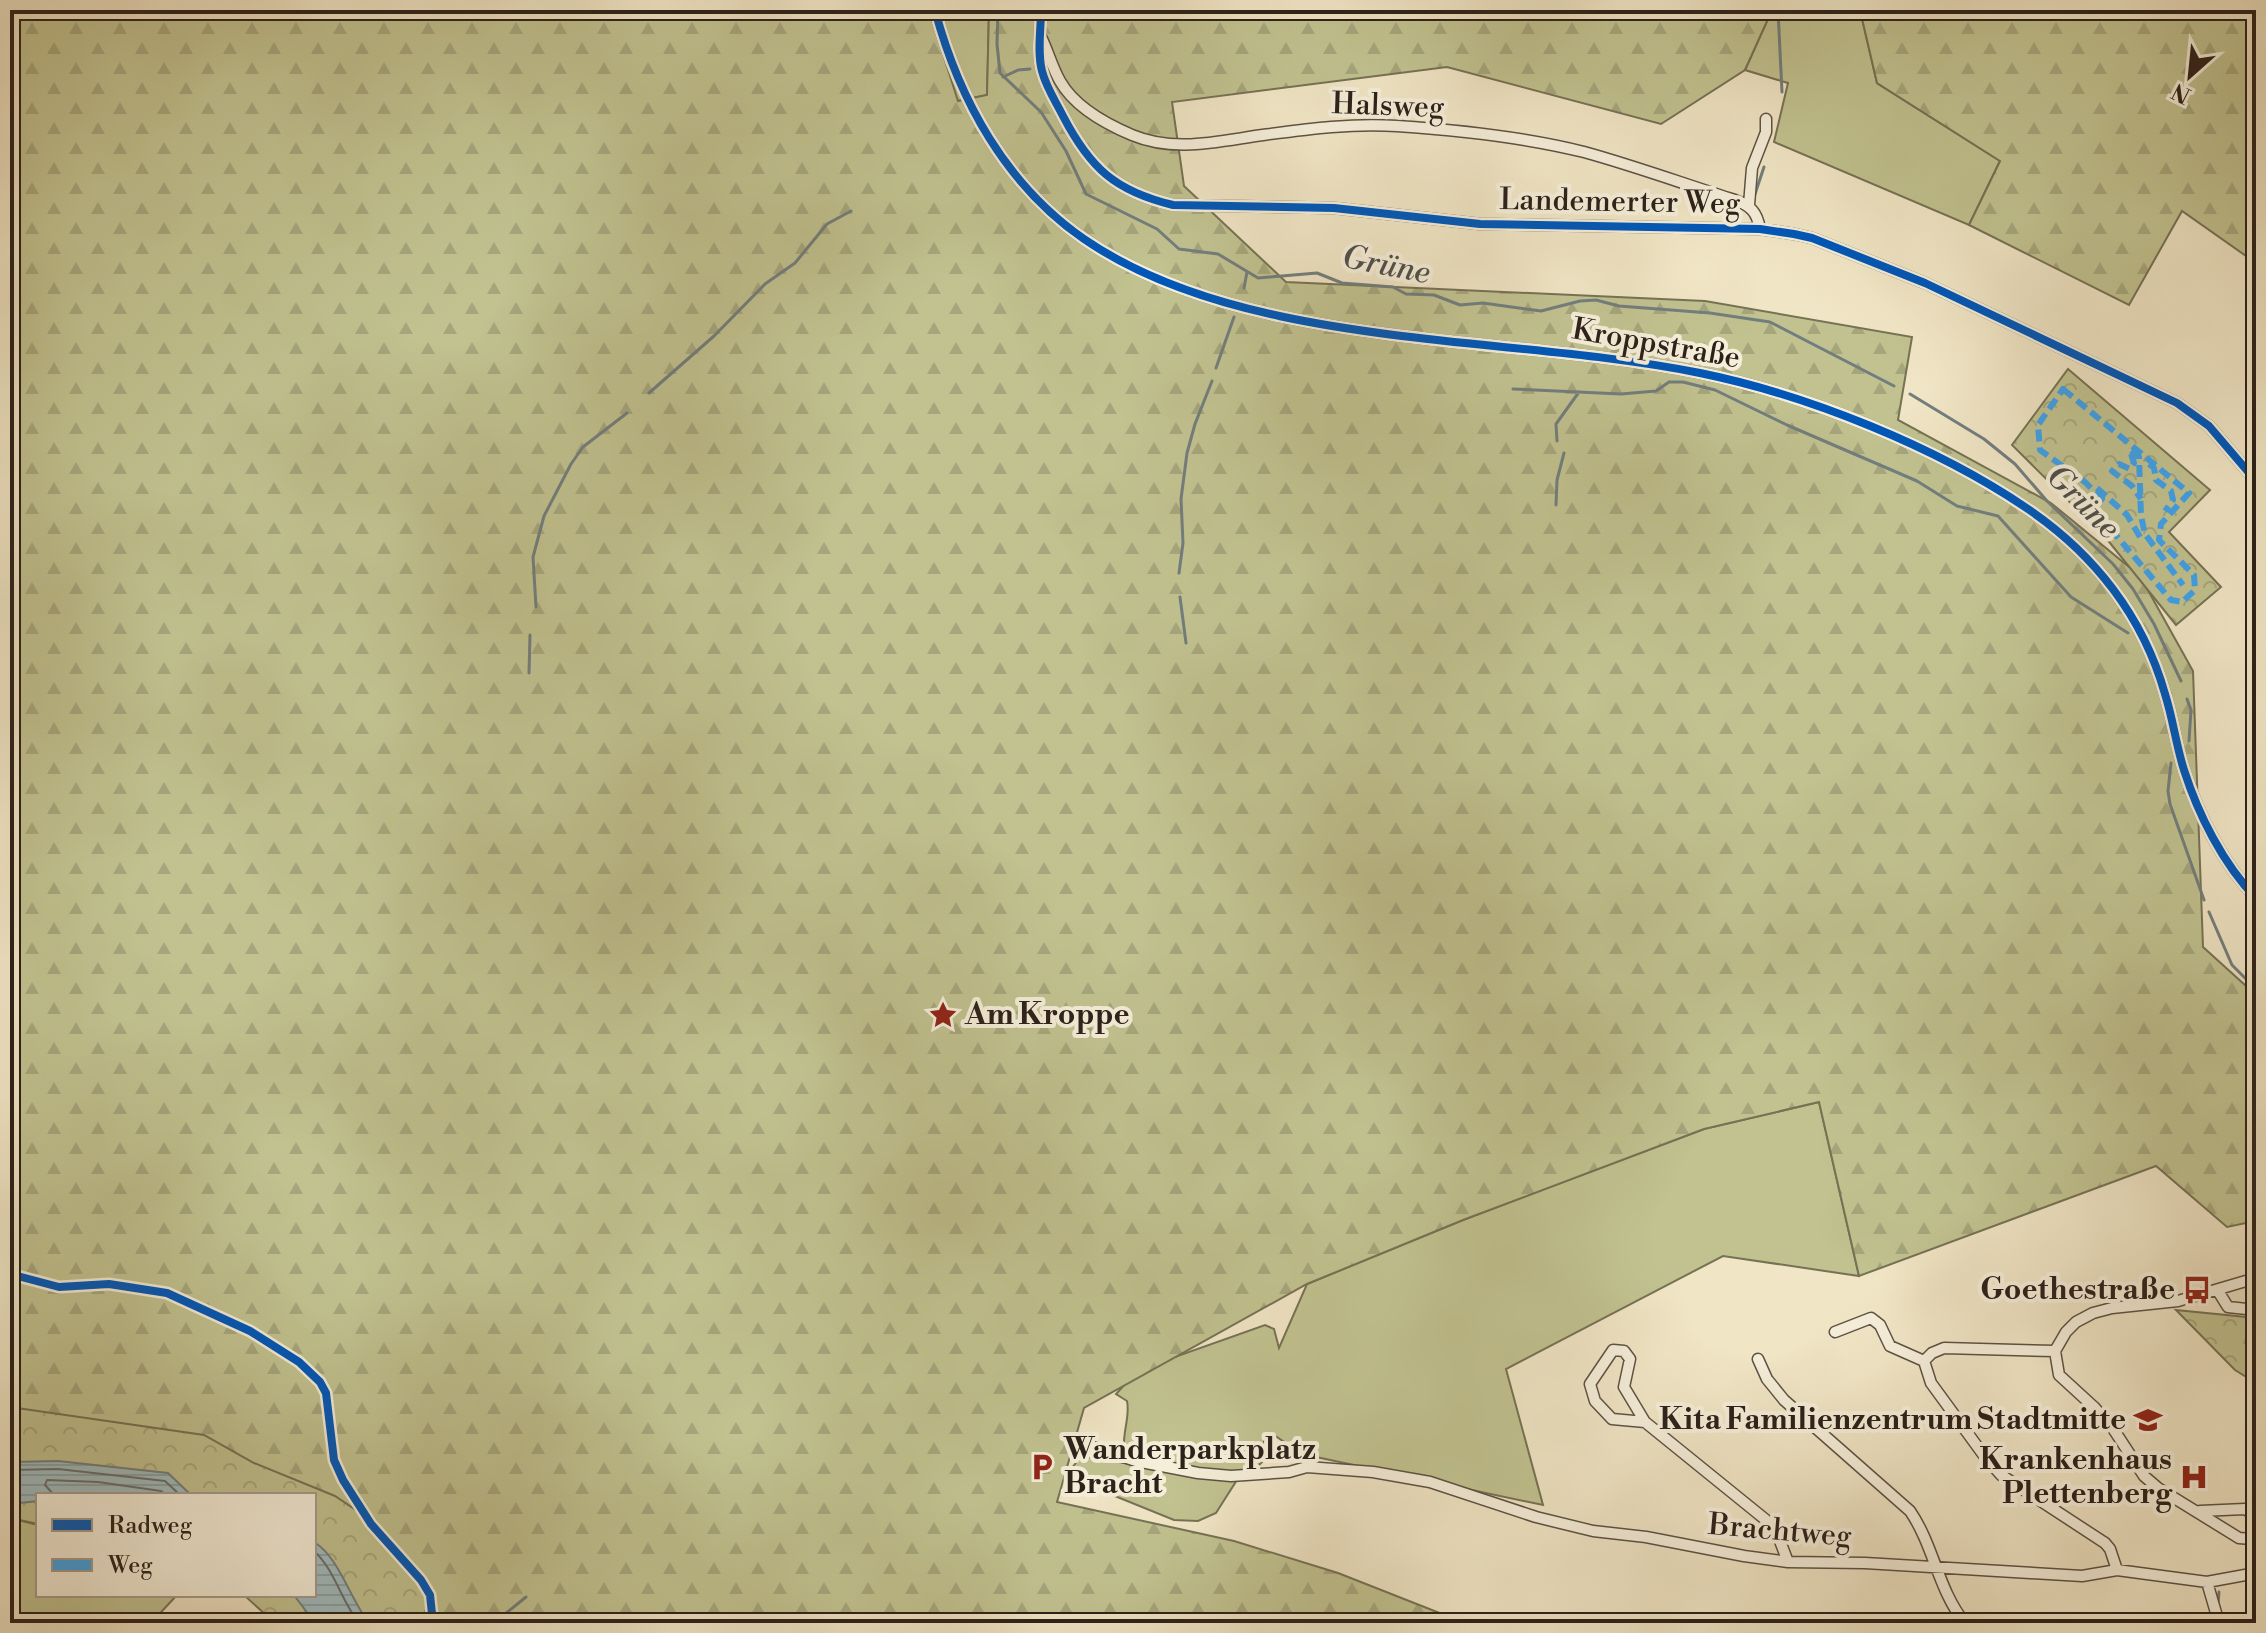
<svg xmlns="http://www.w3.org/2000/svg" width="2266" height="1633" font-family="'Libre Bodoni',serif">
  <defs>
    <pattern id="forest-firs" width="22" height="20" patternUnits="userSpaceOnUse" patternTransform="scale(2)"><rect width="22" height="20" fill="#c1c290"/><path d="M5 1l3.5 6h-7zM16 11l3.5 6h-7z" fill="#a6a67c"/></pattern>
    <pattern id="park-crowns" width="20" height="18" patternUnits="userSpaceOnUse" patternTransform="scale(2)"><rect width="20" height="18" fill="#c1c290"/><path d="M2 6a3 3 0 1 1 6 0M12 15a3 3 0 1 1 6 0" fill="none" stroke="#a6a67c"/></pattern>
    <pattern id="water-rules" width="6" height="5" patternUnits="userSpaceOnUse" patternTransform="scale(2)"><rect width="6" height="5" fill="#a0bcc0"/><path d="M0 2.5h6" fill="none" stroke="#8aa1a4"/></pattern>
  </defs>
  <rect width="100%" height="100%" fill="#f0e5c5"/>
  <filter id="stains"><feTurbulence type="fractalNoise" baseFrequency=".0025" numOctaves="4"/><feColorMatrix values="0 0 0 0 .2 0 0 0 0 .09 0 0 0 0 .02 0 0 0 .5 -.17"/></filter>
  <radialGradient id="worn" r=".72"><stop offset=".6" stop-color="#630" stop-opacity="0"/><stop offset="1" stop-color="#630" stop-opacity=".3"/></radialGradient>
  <!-- green -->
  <path fill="#c1c290" stroke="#767255" stroke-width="2" d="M929 10H989L987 95 957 101Z
    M1772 10H1860L1877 83 2000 161 1969 225 1774 142 1788 83 1745 70Z
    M1819 1102 1859 1276 1723 1256 1506 1369 1543 1505 1302 1454 1271 1433 1264 1439V1460L1258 1466 1244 1469 1216 1513 1198 1521 1174 1520 1105 1492 1063 1480 1081 1456 1155 1468 1124 1443C1124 1428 1130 1415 1127 1401L1116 1394 1138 1370 1265 1325 1274 1329 1279 1348 1307 1284 1463 1220 1704 1129Z
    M10 1518 38 1525V1595H177L151 1623H10Z"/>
  <!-- forest -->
  <path fill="url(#forest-firs)" stroke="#767255" stroke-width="2" d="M10 10H929L958 101 987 95 989 10H1772L1745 70 1661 124 1447 67 1172 102 1184 186 1286 282 1705 301 1912 337 1898 420 2051 503 2140 576 2193 671 2203 947 2256 995V1221L2227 1227 2156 1166 1859 1276 1819 1102 1704 1129 1463 1220 1307 1284 1084 1408 1057 1502 1234 1541 1338 1573 1465 1623H369L314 1495 10 1462Z
    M1860 10H2256V263L2182 211 2129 305 1969 225 2000 161 1877 83Z"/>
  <!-- park -->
  <path fill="url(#park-crowns)" stroke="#767255" stroke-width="2" d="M2068 369 2210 490 2169 532 2221 587 2176 625 2106 538 2012 445Z
    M2176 1310 2256 1318V1383L2235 1370Z
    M10 1407 204 1435 254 1463 335 1496 372 1521 416 1571 424 1586 428 1623H280L268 1617 244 1595H314V1495H38V1524L10 1518Z"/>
  <!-- water -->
  <path fill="url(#water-rules)" stroke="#727e7e" stroke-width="2" d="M58 1461 168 1473 191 1495H38V1501L10 1504V1462Z
    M314 1542C339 1557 350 1599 369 1623H315L294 1595H314Z"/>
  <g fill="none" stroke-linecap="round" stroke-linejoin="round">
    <!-- shore -->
    <path stroke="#666e6d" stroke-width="2" d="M10 1470 58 1469 165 1481 180 1495
      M54 1495 45 1485 47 1480 98 1482 161 1491 166 1495
      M314 1551C335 1570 341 1601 359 1623"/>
    <!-- stream -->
    <path stroke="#727e7e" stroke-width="3" d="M998 10 997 44 1000 73 1041 112 1066 151 1086 194 1157 229 1179 249 1218 254 1258 278 1317 273 1342 283 1393 287 1406 294 1434 295 1460 305 1483 303 1541 311 1580 301 1596 300 1619 306 1710 313 1770 322 1894 386
      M1778 10 1782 92
      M1003 77 1018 70 1030 69
      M1755 194 1764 167
      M1244 288 1247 272
      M1216 368 1234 317
      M1513 389 1621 394 1656 391 1669 382H1683L1715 390 1787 425 1917 481 1957 506 1998 516 2071 597 2128 633
      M649 393 714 336 765 284 795 263 827 224 851 211
      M1910 394 1984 439 2015 464 2047 501 2113 564 2133 589 2154 624 2181 681
      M1557 441 1556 424 1579 392
      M1556 505 1557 480 1564 453
      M1179 573 1183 543 1181 499 1187 453 1195 424 1212 381
      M1180 597 1186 643
      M536 607 533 557 544 516 571 464 583 447 627 413
      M529 673 530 635
      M2187 699 2191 710 2189 741
      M2171 763 2168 791 2170 804 2204 900
      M2209 912 2232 965 2256 989
      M10 1387 11 1385
      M2218 1604 2219 1592
      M494 1623 526 1597"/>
    <defs>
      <path id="minor" d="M935 10C959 100 1006 185 1084 239 1247 351 1510 334 1700 373 1808 395 1937 447 2028 509 2094 554 2143 616 2165 694 2173 719 2176 745 2184 770 2198 814 2223 864 2256 898
        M1041 10C1041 30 1037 52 1042 71 1046 87 1056 102 1063 116 1090 168 1115 191 1173 205L1334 208 1480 224 1760 229 1794 234 1812 238 1925 283 2177 403 2209 426 2256 481
        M1041 37C1048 51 1052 67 1060 81 1074 106 1106 124 1132 135 1175 153 1219 141 1263 135 1308 129 1351 123 1397 126 1458 130 1524 137 1584 152 1635 166 1684 184 1735 200 1751 206 1757 212 1760 229
        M1749 205 1752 168 1766 132V119
        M2256 1278 2178 1301 2112 1308 2093 1313 2076 1322 2066 1332 2055 1351 2059 1375 2095 1408 2112 1427 2144 1476 2158 1488 2239 1538 2252 1539 2256 1534
        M2218 1291 2228 1307 2256 1310
        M1835 1332 1871 1318 1880 1325 1890 1346 1924 1361
        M2055 1351 1944 1348 1932 1353 1924 1361 1931 1383 1985 1457 2001 1475 2105 1543 2110 1549 2117 1570
        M1758 1359 1767 1379 1784 1400 1910 1511C1934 1546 1938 1590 1965 1623
        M1645 1422 1612 1419 1595 1401 1590 1384 1613 1350 1624 1351 1630 1359 1624 1387 1645 1422 1766 1520 1780 1541 1788 1562
        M1093 1447 1136 1461 1198 1473 1231 1476 1289 1472 1307 1467 1373 1472 1430 1482 1536 1517 1593 1531 1646 1537 1744 1556 1788 1562 1865 1563 2082 1576 2117 1570 2207 1582 2256 1573
        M2200 1511 2245 1509 2256 1516
        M2207 1582 2219 1623"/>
    </defs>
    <!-- minor casing -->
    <use href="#minor" stroke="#5d5245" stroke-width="13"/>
    <!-- minor -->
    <use href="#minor" stroke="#f5eed9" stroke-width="10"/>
    <!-- quiet -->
    <path stroke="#3ea2ea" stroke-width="6" stroke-dasharray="12 6" stroke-linecap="butt" d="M2063 389 2189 493 2161 524 2159 540 2194 575 2195 590 2182 602 2171 600 2097 513 2075 495 2097 504 2102 499 2085 482 2040 450 2038 425Z
      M2131 451 2139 457 2141 516 2145 534 2183 585
      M2131 454 2134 463 2130 469 2119 464 2112 471 2132 486 2141 499
      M2149 464 2154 468 2156 480 2171 491 2173 500 2165 511
      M2097 488 2127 515 2143 542"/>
    <defs>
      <path id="cycleway" d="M935 10C959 100 1006 185 1084 239 1247 351 1510 334 1700 373 1808 395 1937 447 2028 509 2094 554 2143 616 2165 694 2173 719 2176 745 2184 770 2198 814 2223 864 2256 898
        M1041 10C1041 30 1037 52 1042 71 1046 87 1056 102 1063 116 1090 168 1115 191 1173 205L1334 208 1480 224 1760 229 1794 234 1812 238 1925 283 2177 403 2209 426 2256 481
        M10 1274 59 1287 109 1284 167 1293 250 1331 299 1362 320 1382 326 1393 334 1460 343 1480 371 1524 421 1580 430 1595 433 1623"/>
    </defs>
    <!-- cycleway casing -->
    <use href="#cycleway" stroke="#f5eed9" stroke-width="13"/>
    <!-- cycleway -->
    <use href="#cycleway" stroke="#0057b8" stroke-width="8"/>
  </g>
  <!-- icons -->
  <defs>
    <symbol id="sight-bare" viewBox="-9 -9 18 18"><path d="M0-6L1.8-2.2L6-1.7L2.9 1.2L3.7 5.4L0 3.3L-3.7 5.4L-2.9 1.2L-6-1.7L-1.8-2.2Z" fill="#8f2418" stroke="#f5eed9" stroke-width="2.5" paint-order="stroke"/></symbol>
    <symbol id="bus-bare" viewBox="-9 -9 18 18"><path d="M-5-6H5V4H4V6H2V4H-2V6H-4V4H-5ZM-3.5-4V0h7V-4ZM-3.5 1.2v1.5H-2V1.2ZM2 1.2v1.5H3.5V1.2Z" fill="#8f2418" stroke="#f5eed9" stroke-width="2.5" paint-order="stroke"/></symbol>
    <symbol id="school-bare" viewBox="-9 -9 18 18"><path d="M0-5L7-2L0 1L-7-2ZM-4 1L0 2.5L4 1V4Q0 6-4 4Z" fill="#8f2418" stroke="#f5eed9" stroke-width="2.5" paint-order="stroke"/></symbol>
    <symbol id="parking-bare" viewBox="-9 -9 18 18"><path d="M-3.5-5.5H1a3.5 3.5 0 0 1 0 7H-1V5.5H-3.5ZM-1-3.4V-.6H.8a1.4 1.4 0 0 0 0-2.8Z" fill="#8f2418" stroke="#f5eed9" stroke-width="2.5" paint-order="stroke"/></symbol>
    <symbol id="hospital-bare" viewBox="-9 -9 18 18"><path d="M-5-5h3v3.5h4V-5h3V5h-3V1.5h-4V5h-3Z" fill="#8f2418" stroke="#f5eed9" stroke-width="2.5" paint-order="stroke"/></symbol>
  </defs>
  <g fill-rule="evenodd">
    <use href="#sight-bare" x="923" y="995" width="40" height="40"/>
    <use href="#bus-bare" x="2177" y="1270" width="40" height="40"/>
    <use href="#school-bare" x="2128" y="1400" width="40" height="40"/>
    <use href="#parking-bare" x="1022" y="1447" width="40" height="40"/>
    <use href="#hospital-bare" x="2174" y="1457" width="40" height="40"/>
  </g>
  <g text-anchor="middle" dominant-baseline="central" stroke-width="8" stroke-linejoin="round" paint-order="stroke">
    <!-- street labels -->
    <g font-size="30" fill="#2c211a" stroke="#f5eed9">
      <text transform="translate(1388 106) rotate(2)">Halsweg</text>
      <text transform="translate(1620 202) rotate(1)">Landemerter Weg</text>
      <text transform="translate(1656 344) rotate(10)">Kroppstraße</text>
      <text transform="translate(1780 1531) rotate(5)">Brachtweg</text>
    </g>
    <!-- poi labels -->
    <g font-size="30" font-weight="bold" fill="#2c211a" stroke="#f5eed9" text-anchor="end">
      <text x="965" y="1015" text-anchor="start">Am Kroppe</text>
      <text x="2175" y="1290">Goethestraße</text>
      <text x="2126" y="1420">Kita Familienzentrum Stadtmitte</text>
      <text x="1064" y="1450" text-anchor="start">Wanderparkplatz<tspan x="1064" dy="34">Bracht</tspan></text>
      <text x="2172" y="1460">Krankenhaus<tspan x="2172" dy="34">Plettenberg</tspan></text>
    </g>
    <!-- water labels -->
    <g font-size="32" font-style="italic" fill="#4f504c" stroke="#f5eed9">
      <text transform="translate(1386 265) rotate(11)">Grüne</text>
      <text transform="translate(2083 502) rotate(45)">Grüne</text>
    </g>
  </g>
  <!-- margin -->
  <rect width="2266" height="1633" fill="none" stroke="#f0e5c5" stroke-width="40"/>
  <rect x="12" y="12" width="2242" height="1609" fill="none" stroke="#2c211a" stroke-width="4"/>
  <rect x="20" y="20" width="2226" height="1593" fill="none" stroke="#2c211a" stroke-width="2"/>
  <!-- legend -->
  <rect x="36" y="1493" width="280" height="104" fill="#f5eed9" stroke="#a59c8d" stroke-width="2"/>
  <rect x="52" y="1519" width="40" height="12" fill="#0057b8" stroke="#a59c8d" stroke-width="2"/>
  <text x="108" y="1533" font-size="24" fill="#2c211a">Radweg</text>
  <rect x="52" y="1559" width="40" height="12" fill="#3ea2ea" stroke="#a59c8d" stroke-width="2"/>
  <text x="108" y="1573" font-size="24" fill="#2c211a">Weg</text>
  <!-- north arrow -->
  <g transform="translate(2190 76) rotate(207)" stroke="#f5eed9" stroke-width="6" paint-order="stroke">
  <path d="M0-6L14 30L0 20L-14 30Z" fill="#2c211a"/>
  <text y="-12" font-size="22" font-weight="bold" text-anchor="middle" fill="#2c211a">N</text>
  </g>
  <rect width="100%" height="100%" filter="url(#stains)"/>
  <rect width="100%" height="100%" fill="url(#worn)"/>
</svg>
